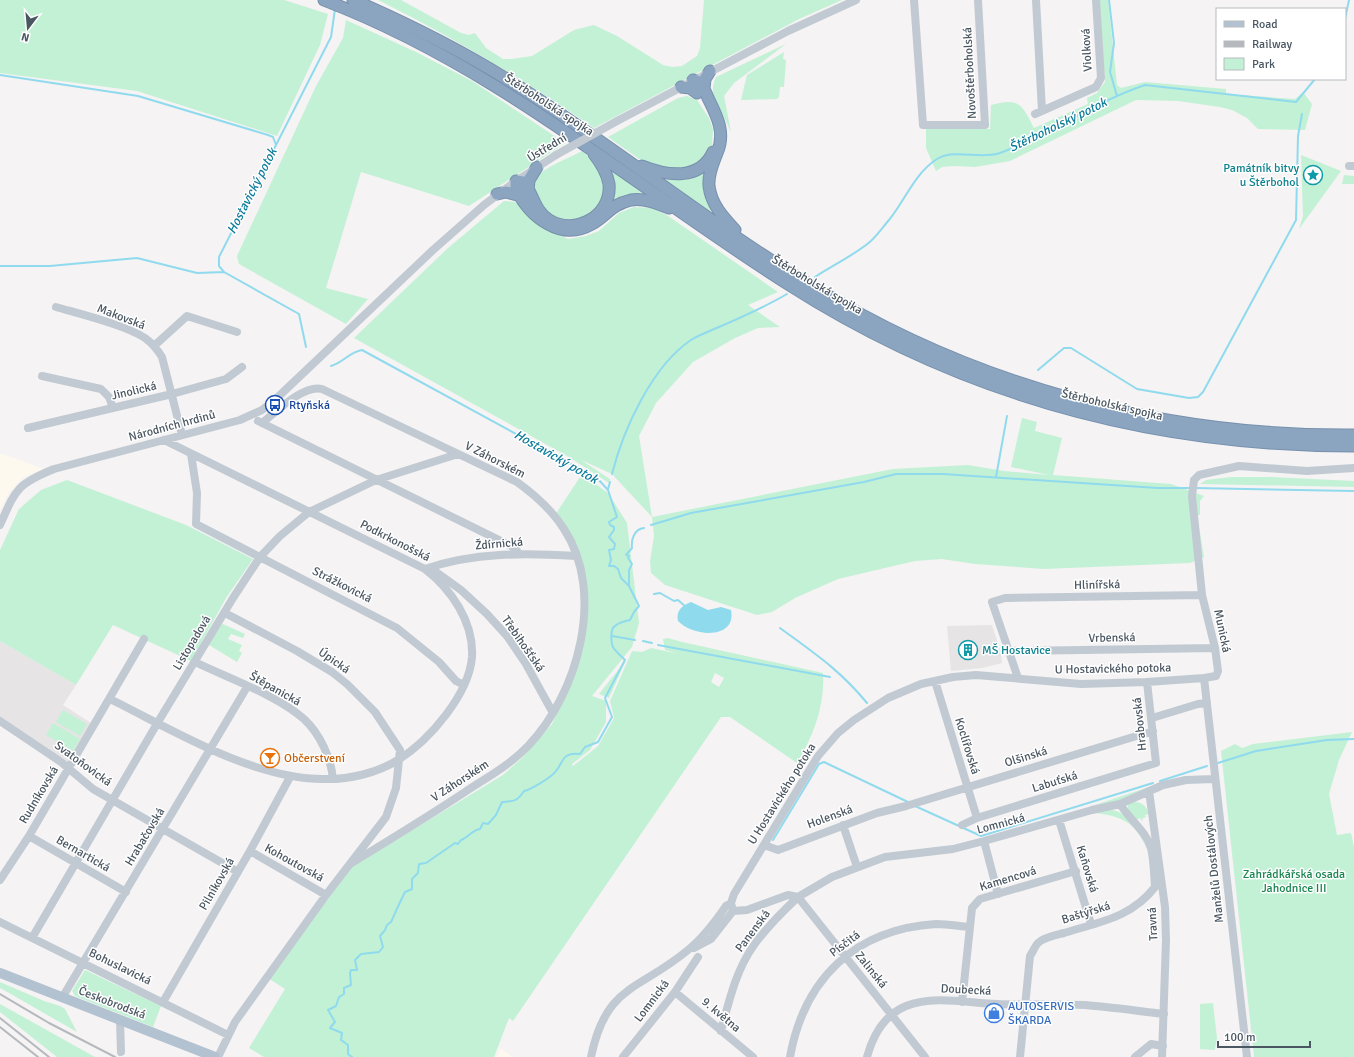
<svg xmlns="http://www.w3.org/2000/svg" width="1354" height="1057" font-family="Signika,sans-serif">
  <rect width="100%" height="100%" fill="#f5f3f3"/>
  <!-- commercial -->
  <path fill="#fdf9ef" d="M0 453 44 469 22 478 8 494 0 510Z
    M500 1048 513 1057H497Z"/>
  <!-- education -->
  <path fill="#e6e4e5" d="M992 625 1001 653 1002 663 982 668 951 671 947 626Z
    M0 641 76 685 63 705 91 723 67 763 0 718Z"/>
  <!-- green -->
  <path fill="#c3f1d5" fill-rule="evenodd" d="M0 0H284L328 14 320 45 277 136 137 91 0 73Z
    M378 0H401L461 33 469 35 475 33 486 48 503 59H511L532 56 574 30 594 25 617 36 663 65 672 67 682 66 697 56 700 48 704 0H842L799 19 594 128C525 80 454 38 378 0Z
    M1099 0H1108L1117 85 1121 88 1145 82 1226 89V94L1295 99 1303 92 1312 104 1305 130 1258 129 1247 118 1232 110 1220 107 1178 101 1136 100 1010 161 975 167 954 166 942 167 936 171 926 148V129H990L991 105C1020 97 1022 105 1034 128L1088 104 1087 98 1097 93 1105 82Z
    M347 1 378 15 473 63 583 134 579 135 517 93 471 66 346 4Z
    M346 20 416 52 472 81 565 143 469 206 361 172 326 288 368 299 346 324 239 264 237 256 316 86 343 38Z
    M786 44 734 83 724 96 731 132 723 115 720 116C715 102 709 92 716 77Z
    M784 52 783 59 786 60 784 87H780L779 97 777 99 741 100 747 75Z
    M687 96 697 100 709 118 713 129 712 146 700 164 675 171 642 161 608 137 678 98Z
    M582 151C595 160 605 173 604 188 603 217 572 230 548 215 544 212 540 202 537 197 533 189 531 182 538 175 548 166 569 158 582 151Z
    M1301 155 1341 171 1299 229 1303 216Z
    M611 169 645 193 644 194 626 195 613 201 615 189Z
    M704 172C702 187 705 201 713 214L665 180C679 179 692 182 704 172Z
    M1344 175 1354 176V184H1342Z
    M504 201 515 202 546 229 568 239 586 236 599 231 619 213 634 207 651 208 665 214 684 227 778 292 748 305 780 327 758 328 735 338 693 362 656 403 639 436 652 517 893 469 968 465 1004 471 1049 475 1011 467 1022 418 1037 422 1035 431 1062 438 1053 475 1171 484 1204 496 1200 501V515H1197L1204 557 1190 563 1044 569 975 564 942 559 915 561 838 579 795 598 772 612 757 615 665 585 651 573 650 562 654 536 652 517 612 474 581 460 610 479 609 483 569 457 354 338 448 248Z
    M582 474 608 493 627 523 639 623 632 647 592 696 606 701V722L590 750 572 764 573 766 598 746 614 718 610 701 632 651 642 652 651 648 679 654 665 650 663 639 668 638 682 642 823 673C825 705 814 735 797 763L730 717H721L513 1021 509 1018 494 1057H264L249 1048 285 989 268 978 352 867 503 775 523 757 552 724 571 683 584 639 578 556 555 515ZM715 673 724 678 719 687 711 682Z
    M1231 477H1271L1354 481V487L1200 484 1206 480Z
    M67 480 186 525 253 559 226 598 191 661 113 625 76 685 0 641V550L19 509 41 490Z
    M223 624 245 634 243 638 231 634 228 639 242 645 239 651 242 653 237 662 209 645 221 625Z
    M626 660 609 698 599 694Z
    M63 710 87 724 80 736 56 722Z
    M53 723 80 739 73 751 46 735Z
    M1352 732 1339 760 1329 794 1337 835 1351 833 1354 847V1057H1254L1221 751 1235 744 1242 748 1253 744Z
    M1149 787 1118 801 1092 806Z
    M1131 802C1140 801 1146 805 1149 814L1145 815 1146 817 1143 818 1142 821 1140 818 1136 820 1128 809V804Z
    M1104 809C1129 810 1135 826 1146 845L1147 849C1135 822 1122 816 1094 813Z
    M85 970 161 1006 153 1027 75 996 72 991Z
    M0 982 44 1001 60 1006 65 1009 77 1032 2 989 0 988Z
    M1213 1003 1217 1038 1215 1049 1214 1050 1200 1049V1004Z
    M0 1004 95 1057H57L0 1012Z"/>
  <!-- water -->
  <path fill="#90daee" d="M691 602 708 610 721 607 731 610C737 640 693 637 678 621 676 611 681 606 691 602Z"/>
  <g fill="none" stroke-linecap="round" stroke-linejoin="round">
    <!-- stream -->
    <path stroke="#90daee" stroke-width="2" d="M1109 0 1114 43 1110 72 1117 96
      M1345 19 1349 0
      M0 75 138 96 268 135 273 137 276 145
      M0 266H50L137 258 197 273 224 272
      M815 277C832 266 850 257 866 245 875 239 882 228 889 220 906 199 914 174 937 159 955 148 980 160 1000 153 1050 135 1094 102 1145 85L1296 102 1315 79
      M306 347 299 314 224 272 219 266V257L331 37 335 9
      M331 366C343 363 349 352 362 350L597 478 608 490 617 517 609 522 610 525 614 527V530L609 537 615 544 614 549 609 550 611 560 609 566H614L618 569 621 578 629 586 639 606 634 612 630 620C625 621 618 623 615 626 610 628 611 643 613 647 616 652 621 656 625 660L605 698 612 717 598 742 585 747 580 754C562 752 564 761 556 771 552 777 530 790 524 791 517 802 513 801 502 802L496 815 488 824 483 823 480 829C472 830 468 838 461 840L458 844 455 843 426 863 419 864 418 873 412 879V889L405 892C400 902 396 911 391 922L387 925 385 930 380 936 383 947 379 952 361 954 355 960 357 970H351L350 973 351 985 344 988V994L339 997 336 1006 328 1010 335 1022 330 1028 342 1033 341 1040 348 1045V1054L352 1057
      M1038 370 1064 348H1071L1137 389 1189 398 1198 397 1203 392 1296 220 1298 136 1302 114
      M612 474C623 430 652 366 691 340 699 335 710 331 719 327 742 317 765 307 787 294
      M996 477 1007 416
      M1195 488 1354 491
      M608 489 610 482
      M651 525 691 513 864 482 896 474H943L1158 488H1191
      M629 586V570L632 564 628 558 629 556 626 555 632 548C631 540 634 529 644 528
      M654 594 660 593 674 601 678 600 686 607
      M780 628C814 653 840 670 867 703
      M612 636 635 640
      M643 641 652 643
      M658 645 830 677
      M1218 763 1256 751 1327 740 1354 739
      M1160 781 1207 766
      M915 806 981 836 1153 783
      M773 840 819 764 824 762 908 802"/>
    <defs>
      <path id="highway" d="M324 0C499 67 633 186 788 284 960 394 1151 446 1354 446
        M353 0C411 25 468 54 521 88 620 151 711 225 812 286 974 386 1163 437 1354 435
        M681 87 690 88 697 93
        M704 89 705 79 710 71
        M696 92 692 84 693 80C702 81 705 91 708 98 717 116 726 133 717 153 713 164 708 174 709 186 711 204 723 217 735 230
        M594 154C601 163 607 172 609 184 612 216 575 236 549 220 534 211 534 194 523 182L516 181V189C530 217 561 242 592 224 608 215 610 205 631 200 644 198 657 203 669 208
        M642 166C667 176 700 181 713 152
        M528 191 529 180 537 167
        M497 194 506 192 521 196"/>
    </defs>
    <!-- highway casing -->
    <use href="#highway" stroke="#7690ad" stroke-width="13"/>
    <!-- minor -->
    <path stroke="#c1cad2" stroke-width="8" d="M914 0 923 125H985L978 0
      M1036 0 1042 111
      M1035 114 1096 87 1101 78 1096 0
      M617 121 788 31 856 0
      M1349 166H1354
      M56 307C80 314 125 325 145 338 152 343 157 349 162 357L182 435
      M154 346 187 316 237 332
      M42 376 101 389 109 397 113 408
      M258 421 515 548 519 554
      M262 423C276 412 304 384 322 389L517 482C535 495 552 510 564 529 606 593 578 694 528 746 510 765 486 778 465 792 427 817 388 841 350 864
      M28 428 172 394 226 379 242 367
      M191 454 197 493 196 524 397 628 439 662 456 681 464 685
      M0 525C16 489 17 484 54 469L240 420 262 410 279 396 433 250 484 205 516 181 556 155
      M425 569C474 552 526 553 576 556
      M436 572 461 590 487 614 507 636 526 664 553 713
      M1009 651 1215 648
      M195 662C228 678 277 695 304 719 320 734 331 758 333 779
      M1018 678 992 602 1005 598 1202 595
      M1204 678 1247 1057
      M935 681 977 818
      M110 699C173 730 252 779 323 779 348 780 377 773 398 760 430 740 469 694 472 657 474 622 451 589 425 569L164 440
      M1152 718 1198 704 1207 703
      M0 721 61 762 93 789 238 872
      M1149 791 1165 907 1166 940 1162 1057
      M1059 820 1091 924
      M843 825 857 867
      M962 825 977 818 1156 763 1147 682
      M29 836 126 892
      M984 841 998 894
      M764 845 778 850 877 813 906 806 1153 731
      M250 851 326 895
      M0 880 29 836 144 639
      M733 911 731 903 734 894 818 756 838 733 854 720 888 698 921 684 953 677 976 675 1081 684 1147 682 1204 678 1216 676 1218 671 1215 648 1202 595 1192 496 1194 480 1199 475 1239 466 1307 471 1354 468
      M733 911 747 910 788 895 798 897 832 877 885 857 953 849 984 841 1092 810 1120 804 1163 785 1186 780 1214 779
      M0 922 228 1035
      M32 938 158 722 233 598 260 557 280 536 309 512 376 480 458 454
      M694 948 711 939 733 911
      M675 992 753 1057
      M62 998 247 687
      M163 1002 250 851 290 777
      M962 1002 972 908 980 899 1076 871
      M120 1020 121 1052
      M721 1031C729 1001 736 970 754 945 767 927 782 912 798 897L925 1057
      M218 1057 235 1022 326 895 386 817 396 788 400 750 375 712 347 684 332 672 297 651 225 613
      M591 1057C606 984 639 991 688 950 703 938 715 922 726 906L731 903
      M623 1057 675 992 698 957
      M790 1057C804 979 855 929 936 924 947 924 958 926 969 927
      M867 1057C873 1035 884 1015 906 1006 934 995 967 1003 997 1004 1026 1005 1056 1004 1085 1005 1111 1007 1138 1011 1164 1014
      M1020 1057 1030 956C1033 952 1035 946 1038 943 1044 937 1056 935 1064 933 1099 922 1131 918 1155 887 1154 874 1154 860 1151 848 1146 831 1129 819 1120 804
      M1135 1057 1151 1044 1163 1046"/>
    <!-- major -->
    <path stroke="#b3c2d1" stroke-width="10" d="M0 973 215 1057"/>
    <!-- highway -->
    <use href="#highway" stroke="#8ba5c1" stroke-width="11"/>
    <!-- rail -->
    <path stroke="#b5b8bd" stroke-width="2" d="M0 994 49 1023 115 1057
      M0 1018 49 1057
      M0 1027 38 1057"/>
    <!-- minor-bridge -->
    <path stroke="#c1cad2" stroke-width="8" d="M556 155 617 121"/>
  </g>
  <!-- icons -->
  <defs>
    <symbol id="sight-ring" viewBox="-11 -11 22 22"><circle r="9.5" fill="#fff" stroke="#0f9aa8" stroke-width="1.5"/><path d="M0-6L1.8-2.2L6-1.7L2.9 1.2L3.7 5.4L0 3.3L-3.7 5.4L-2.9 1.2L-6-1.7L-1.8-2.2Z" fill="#0f9aa8"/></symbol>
    <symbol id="bus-ring" viewBox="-11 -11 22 22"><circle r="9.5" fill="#fff" stroke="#1a4fb4" stroke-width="1.5"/><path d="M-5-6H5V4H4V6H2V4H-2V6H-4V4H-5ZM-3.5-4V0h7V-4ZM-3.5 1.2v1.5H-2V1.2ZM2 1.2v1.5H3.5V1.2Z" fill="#1a4fb4"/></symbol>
    <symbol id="building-ring" viewBox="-11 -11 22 22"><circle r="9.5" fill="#fff" stroke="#0f9aa8" stroke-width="1.5"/><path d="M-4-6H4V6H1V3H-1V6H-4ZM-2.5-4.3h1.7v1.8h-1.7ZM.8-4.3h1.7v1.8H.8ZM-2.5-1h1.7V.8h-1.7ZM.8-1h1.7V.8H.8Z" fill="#0f9aa8"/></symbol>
    <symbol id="bar-ring" viewBox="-11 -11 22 22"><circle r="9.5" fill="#fff" stroke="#e8710a" stroke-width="1.5"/><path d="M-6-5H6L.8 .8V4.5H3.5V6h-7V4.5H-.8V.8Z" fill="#e8710a"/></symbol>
    <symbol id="shop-ring" viewBox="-11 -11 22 22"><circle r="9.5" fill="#fff" stroke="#3f7fe0" stroke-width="1.5"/><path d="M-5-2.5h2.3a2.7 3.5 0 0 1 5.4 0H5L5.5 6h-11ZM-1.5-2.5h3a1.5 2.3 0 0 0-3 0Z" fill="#3f7fe0"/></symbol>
  </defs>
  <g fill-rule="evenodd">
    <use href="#sight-ring" x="1302" y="164" width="22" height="22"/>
    <use href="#bus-ring" x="264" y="394" width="22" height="22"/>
    <use href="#building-ring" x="957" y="639" width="22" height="22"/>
    <use href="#bar-ring" x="259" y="747" width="22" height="22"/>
    <use href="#shop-ring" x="983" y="1002" width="22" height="22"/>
  </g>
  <g text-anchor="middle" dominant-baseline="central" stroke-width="3" stroke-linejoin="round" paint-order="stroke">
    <!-- street labels -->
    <g font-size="12" fill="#4a5661" stroke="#fff">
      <text transform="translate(1087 50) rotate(-93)">Violková</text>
      <text transform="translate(970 73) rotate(-93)">Novoštěrboholská</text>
      <text transform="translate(549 105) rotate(33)">Štěrboholská spojka</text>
      <text transform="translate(547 148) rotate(-31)">Ústřední</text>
      <text transform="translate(817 285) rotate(31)">Štěrboholská spojka</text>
      <text transform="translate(121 317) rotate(21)">Makovská</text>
      <text transform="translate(134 391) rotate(-13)">Jinolická</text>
      <text transform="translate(1112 405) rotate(13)">Štěrboholská spojka</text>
      <text transform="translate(172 426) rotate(-15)">Národních hrdinů</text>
      <text transform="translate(495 460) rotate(27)">V Záhorském</text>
      <text transform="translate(395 541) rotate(27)">Podkrkonošská</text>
      <text transform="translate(499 544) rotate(-5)">Ždírnická</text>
      <text transform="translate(342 585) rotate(27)">Strážkovická</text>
      <text transform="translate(1097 585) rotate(-1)">Hlinířská</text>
      <text transform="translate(1222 631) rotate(78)">Munická</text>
      <text transform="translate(1112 638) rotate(-1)">Vrbenská</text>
      <text transform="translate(192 643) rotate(-59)">Listopadová</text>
      <text transform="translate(523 644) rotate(55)">Třebihošťská</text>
      <text transform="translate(334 661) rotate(35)">Úpická</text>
      <text transform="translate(1113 669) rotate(-1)">U Hostavického potoka</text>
      <text transform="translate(275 689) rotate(29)">Štěpanická</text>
      <text transform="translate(1140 724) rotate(-96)">Hrabovská</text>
      <text transform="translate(967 746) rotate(73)">Koclířovská</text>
      <text transform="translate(1026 757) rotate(-17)">Olšinská</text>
      <text transform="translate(83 764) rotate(36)">Svatoňovická</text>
      <text transform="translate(460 781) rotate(-33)">V Záhorském</text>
      <text transform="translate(1055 782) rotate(-17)">Labuťská</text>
      <text transform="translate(782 794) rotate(-58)">U Hostavického potoka</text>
      <text transform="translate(39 795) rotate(-59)">Rudníkovská</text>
      <text transform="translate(830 817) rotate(-20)">Holenská</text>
      <text transform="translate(1001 824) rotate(-15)">Lomnická</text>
      <text transform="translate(145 837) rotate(-59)">Hrabačovská</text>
      <text transform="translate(83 854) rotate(30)">Bernartická</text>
      <text transform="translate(294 863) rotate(29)">Kohoutovská</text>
      <text transform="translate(1087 869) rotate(73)">Kaňovská</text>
      <text transform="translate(1214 869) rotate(-96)">Manželů Dostálových</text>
      <text transform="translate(1008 879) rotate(-17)">Kamencová</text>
      <text transform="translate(217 884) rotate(-60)">Pilníkovská</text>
      <text transform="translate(1086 913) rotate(-17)">Baštýřská</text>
      <text transform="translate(1153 924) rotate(-93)">Travná</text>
      <text transform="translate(753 931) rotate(-53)">Panenská</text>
      <text transform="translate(845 944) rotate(-37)">Písčitá</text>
      <text transform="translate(120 967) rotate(26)">Bohuslavická</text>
      <text transform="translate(871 970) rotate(51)">Zalinská</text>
      <text transform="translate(966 990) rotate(3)">Doubecká</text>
      <text transform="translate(652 1001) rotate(-53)">Lomnická</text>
      <text transform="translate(112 1003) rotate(21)">Českobrodská</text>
      <text transform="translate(721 1015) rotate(40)">9. května</text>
    </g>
    <!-- culture labels -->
    <g font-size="12" fill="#0d838f" stroke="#fff" text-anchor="end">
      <text x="1299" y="168">Památník bitvy<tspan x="1299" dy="14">u Štěrbohol</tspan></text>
      <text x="982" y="650" text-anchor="start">MŠ Hostavice</text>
    </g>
    <!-- transit labels -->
    <g font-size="12" fill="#164399" stroke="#fff" text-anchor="start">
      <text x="289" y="405">Rtyňská</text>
    </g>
    <!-- food labels -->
    <g font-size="12" fill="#c56008" stroke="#fff" text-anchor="start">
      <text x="284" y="758">Občerstvení</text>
    </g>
    <!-- park labels -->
    <g font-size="12" fill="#17864f" stroke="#fff">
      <text x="1294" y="874">Zahrádkářská osada<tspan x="1294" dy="14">Jahodnice III</tspan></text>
    </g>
    <!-- shop labels -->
    <g font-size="12" fill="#366cbe" stroke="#fff" text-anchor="start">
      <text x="1008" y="1006">AUTOSERVIS<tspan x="1008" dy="14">ŠKARDA</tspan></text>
    </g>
    <!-- water labels -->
    <g font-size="13" font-style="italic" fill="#0c7c9b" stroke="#fff">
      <text transform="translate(1058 125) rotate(-26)">Štěrboholský potok</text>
      <text transform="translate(252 191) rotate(-63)">Hostavický potok</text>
      <text transform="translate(556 457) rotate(30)">Hostavický potok</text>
    </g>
  </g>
  <!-- legend -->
  <rect x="1216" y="8" width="130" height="72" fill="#ffffff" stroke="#b7bbc0"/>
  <rect x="1224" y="21" width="20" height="6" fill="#b3c2d1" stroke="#b7bbc0"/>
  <text x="1252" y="28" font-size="12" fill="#4a5661">Road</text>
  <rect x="1224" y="41" width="20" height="6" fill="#b5b8bd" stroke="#b7bbc0"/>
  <text x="1252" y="48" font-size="12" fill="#4a5661">Railway</text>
  <rect x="1224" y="58" width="20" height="12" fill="#c3f1d5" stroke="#b7bbc0"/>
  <text x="1252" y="68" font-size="12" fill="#4a5661">Park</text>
  <!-- north arrow -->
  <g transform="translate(28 28) rotate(196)" stroke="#ffffff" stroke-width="3" paint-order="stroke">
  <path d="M0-3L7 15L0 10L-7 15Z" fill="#4a5661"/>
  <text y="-6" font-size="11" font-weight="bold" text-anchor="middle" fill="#4a5661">N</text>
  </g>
  <!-- scale -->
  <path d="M1218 1041v6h92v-6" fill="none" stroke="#4a5661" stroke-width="2"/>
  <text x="1224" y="1041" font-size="12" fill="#4a5661" stroke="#ffffff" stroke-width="3" paint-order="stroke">100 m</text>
</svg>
